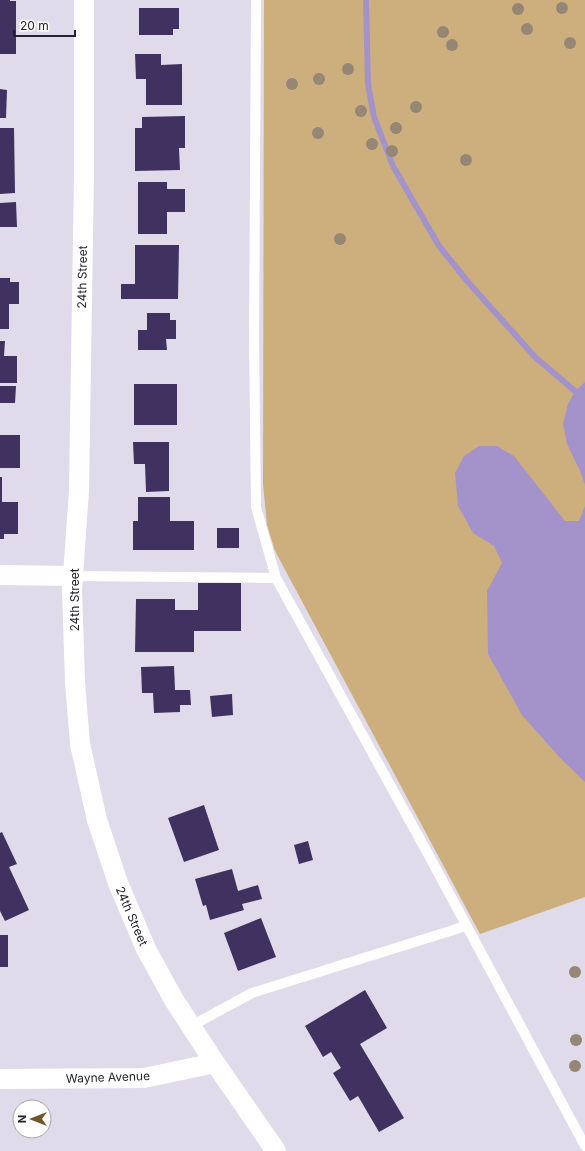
<svg xmlns="http://www.w3.org/2000/svg" width="585" height="1151" font-family="Inter,sans-serif">
  <rect width="100%" height="100%" fill="#e0dbeb"/>
  <!-- green -->
  <path fill="#cdaf7e" d="M264 0H585V897L480 934 275 551 267 525 263 484Z"/>
  <!-- water -->
  <path fill="#a493ca" d="M585 382V485L580 471 567 444 563 424 568 404 575 391Z
    M479 446H497L514 456 565 521H579L585 506V782L560 758 522 715 488 654 487 591 502 563 494 546 473 533 458 506 455 473 464 456Z"/>
  <g fill="none" stroke-linecap="round" stroke-linejoin="round">
    <!-- stream -->
    <path stroke="#a493ca" stroke-width="6" d="M366 0 368 84 374 117 393 166 439 246 468 282 535 357 575 391"/>
  </g>
  <!-- building -->
  <path fill="#413160" d="M0 0H10V1H16V54H0Z
    M139 8H179V29H173V35H139Z
    M135 54H161V65L182 64V105H146V79H136Z
    M0 89 7 90 6 118H0Z
    M185 116V148H179L180 170 135 171V128H142V117Z
    M0 128H14L15 193 0 194Z
    M138 182H167V189H185V212H167V234H138Z
    M16 202 17 227H0V203Z
    M135 245H179L178 299H121V284H135Z
    M0 278H10V282H19V304H9V329H0Z
    M147 313H170V320H176V339H166L167 350H138V330H147Z
    M0 341H5L4 356H17V383H0Z
    M134 384H177V425H134Z
    M0 386H16L15 403H0Z
    M0 435H20V468H0Z
    M133 442H169V491L146 492 145 464H134Z
    M0 477H2V502H18V534H4V539H0Z
    M138 497H170V521H194V550H133V521H138Z
    M217 528H239V548H217Z
    M198 583H241V631H194V652H135L136 599H175V610H198Z
    M174 666 175 690H190L191 705H180V712L154 713 153 693H142L141 667Z
    M232 694 233 715 212 717 210 696Z
    M204 805 219 850 184 862 168 818Z
    M2 832 17 864 9 867 29 910 5 921 0 911V833Z
    M308 841 313 860 299 864 294 845Z
    M232 869 238 891 258 885 262 899 242 904 244 910 210 920 206 905 203 906 195 879Z
    M261 918 276 957 238 971 224 933Z
    M0 935H8V967H0Z
    M365 990 387 1028 360 1044 404 1118 379 1132 358 1096 350 1101 333 1073 341 1068 331 1052 323 1057 305 1026Z"/>
  <g fill="none" stroke-linecap="round" stroke-linejoin="round">
    <!-- service -->
    <path stroke="#fff" stroke-width="10" d="M256 0 254 339 256 507 276 578 427 852 585 1146
      M73 576 276 578
      M191 1026 252 993 466 926"/>
    <!-- minor -->
    <path stroke="#fff" stroke-width="20" d="M84 0V173L79 491 72 590 75 682 80 744 97 820 118 883 146 949 174 1000 215 1063 276 1151
      M0 575 73 576
      M0 1079 144 1078 215 1063"/>
  </g>
  <!-- trees -->
  <g fill="#958676">
    <circle cx="562" cy="8" r="6"/>
    <circle cx="518" cy="9" r="6"/>
    <circle cx="527" cy="29" r="6"/>
    <circle cx="443" cy="32" r="6"/>
    <circle cx="570" cy="43" r="6"/>
    <circle cx="452" cy="45" r="6"/>
    <circle cx="348" cy="69" r="6"/>
    <circle cx="319" cy="79" r="6"/>
    <circle cx="292" cy="84" r="6"/>
    <circle cx="416" cy="107" r="6"/>
    <circle cx="361" cy="111" r="6"/>
    <circle cx="396" cy="128" r="6"/>
    <circle cx="318" cy="133" r="6"/>
    <circle cx="372" cy="144" r="6"/>
    <circle cx="392" cy="151" r="6"/>
    <circle cx="466" cy="160" r="6"/>
    <circle cx="340" cy="239" r="6"/>
    <circle cx="575" cy="972" r="6"/>
    <circle cx="576" cy="1040" r="6"/>
    <circle cx="575" cy="1066" r="6"/>
  </g>
  <g text-anchor="middle" dominant-baseline="central" stroke-width="4" stroke-linejoin="round" paint-order="stroke">
    <!-- street labels -->
    <g font-size="12" fill="#242329" stroke="#fff">
      <text transform="translate(82 277) rotate(-89)">24th Street</text>
      <text transform="translate(74 600) rotate(-90)">24th Street</text>
      <text transform="translate(132 916) rotate(67)">24th Street</text>
      <text transform="translate(108 1077) rotate(-2)">Wayne Avenue</text>
    </g>
  </g>
  <!-- north arrow -->
  <g transform="translate(32 1119) rotate(270)"><circle r="19" fill="#ffffff" stroke="#a7a7a9"/>
  <path d="M0-3L7 15L0 10L-7 15Z" fill="#6f5527"/>
  <text y="-6" font-size="11" font-weight="bold" text-anchor="middle" fill="#242329">N</text>
  </g>
  <!-- scale -->
  <path d="M14 30v6h61v-6" fill="none" stroke="#242329" stroke-width="2"/>
  <text x="20" y="30" font-size="12" fill="#242329" stroke="#ffffff" stroke-width="3" paint-order="stroke">20 m</text>
</svg>
